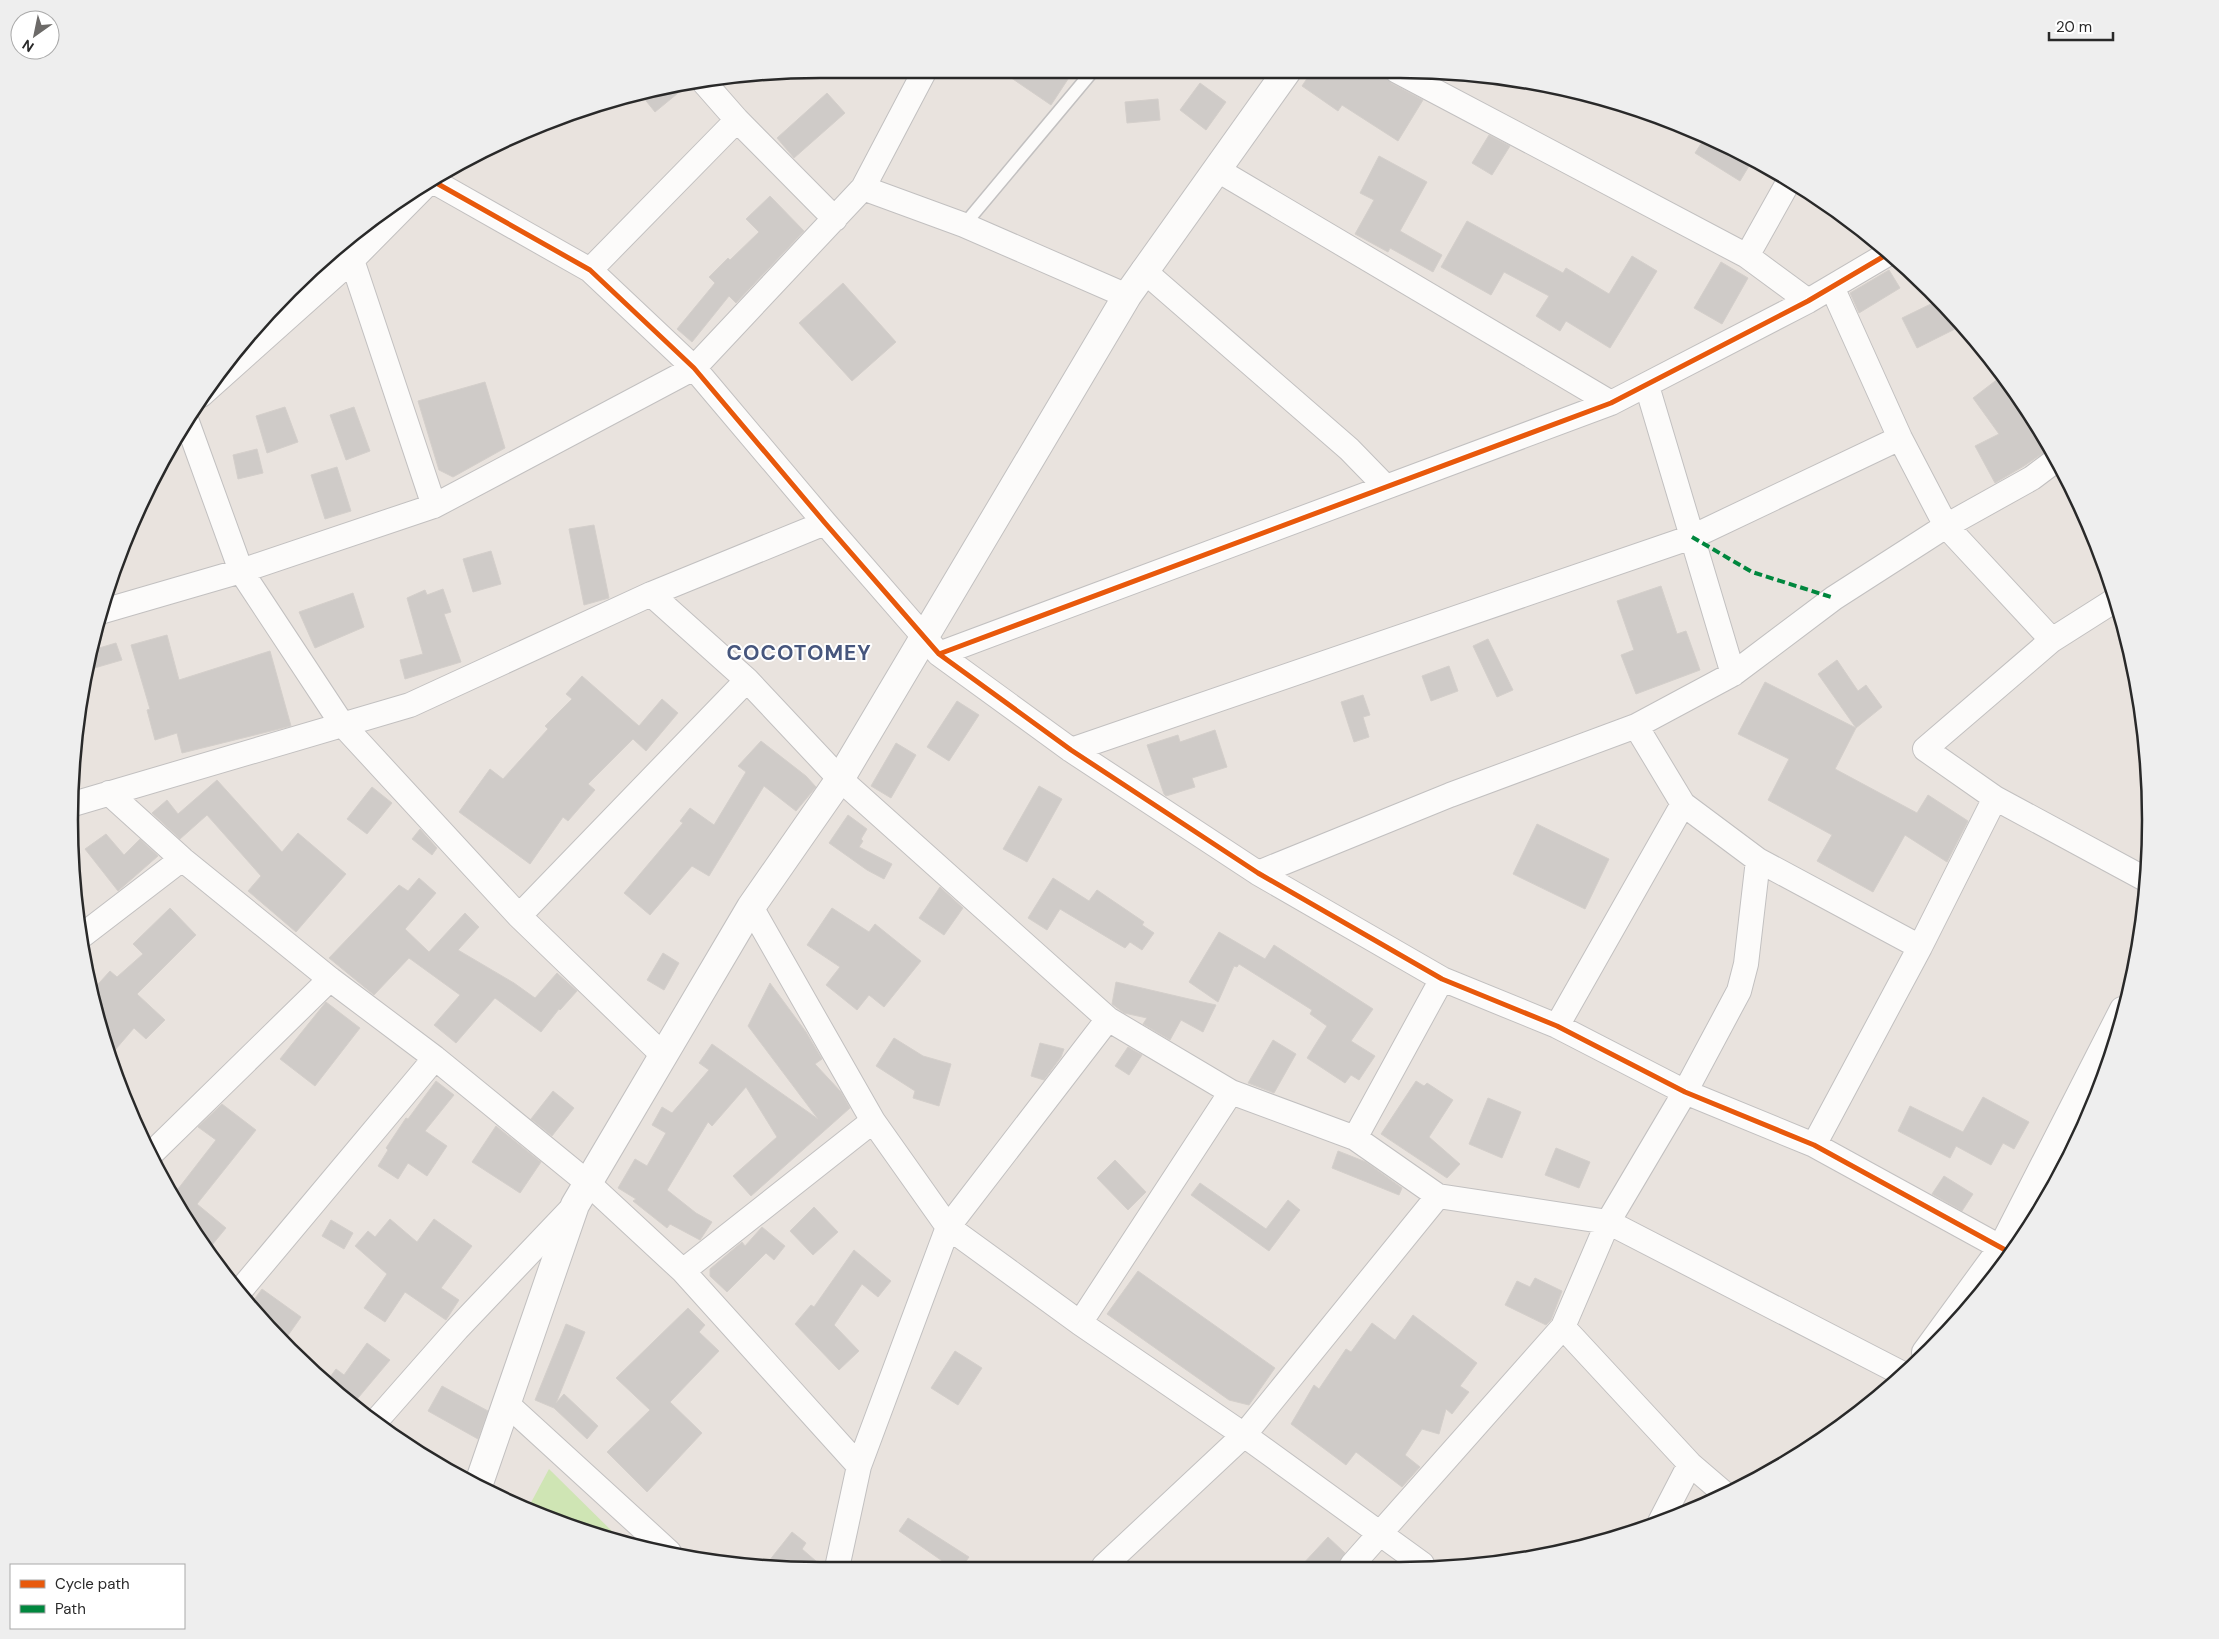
<svg xmlns="http://www.w3.org/2000/svg" width="2219" height="1639" font-family="'DM Sans',sans-serif">
  <rect width="100%" height="100%" fill="#e9e3de"/>
  <!-- green -->
  <path fill="#cfe5b4" d="M549 1469 626 1545 527 1510Z"/>
  <!-- building -->
  <path fill="#cfcbc8" stroke="#d4cfcb" d="M1312 71H1381L1391 83 1423 100 1398 141 1342 105 1338 111 1302 86Z
    M1004 73H1072L1051 105Z
    M688 82 689 84 655 112 639 92Z
    M1200 83 1226 102 1206 130 1180 110Z
    M827 93 845 113 794 158 777 138Z
    M1158 99 1160 120 1127 123 1125 102Z
    M1489 135 1510 146 1492 175 1472 163Z
    M1706 136 1752 161 1740 181 1695 153Z
    M1379 156 1427 182 1400 231 1442 255 1433 272 1390 248 1388 252 1355 234 1374 200 1360 193Z
    M770 196 804 231 736 303 729 296 692 342 677 329 715 283 709 277 728 258 730 260 759 232 746 219Z
    M1467 221 1563 273 1566 268 1609 294 1632 256 1657 271 1610 348 1566 321 1560 331 1536 316 1549 296 1504 272 1491 295 1441 267Z
    M1721 262 1748 278 1722 324 1694 308Z
    M1889 270 1900 288 1859 313 1850 293Z
    M843 283 896 342 852 381 799 323Z
    M1937 301 1961 326 1917 348 1902 318Z
    M2003 375 2049 449 2024 466 1995 483 1975 446 1999 434 1973 398Z
    M485 382 505 448 453 477 439 470 418 401Z
    M285 407 298 442 267 453 256 416Z
    M354 407 370 451 346 460 330 415Z
    M257 449 263 473 238 479 233 455Z
    M337 467 351 511 325 519 311 475Z
    M594 525 609 598 584 605 569 529Z
    M491 551 501 584 473 592 463 559Z
    M1661 586 1677 634 1686 631 1700 670 1636 694 1621 655 1634 650 1617 601Z
    M443 589 451 612 444 614 461 662 405 679 400 660 423 654 407 598 425 590 427 595Z
    M353 593 364 627 315 648 299 612Z
    M167 635 179 680 270 651 291 726 182 753 177 733 155 740 147 710 150 709 131 645Z
    M1488 639 1513 690 1497 697 1473 646Z
    M116 643 122 660 84 671 89 651Z
    M1837 660 1858 691 1866 685 1882 707 1856 728 1818 674Z
    M1449 666 1458 691 1431 701 1422 676Z
    M582 676 639 726 662 699 678 713 646 751 633 739 588 784 595 790 568 821 563 817 530 864 459 812 490 769 503 779 548 729 545 726 572 699 566 694Z
    M1765 682 1856 728 1835 769 1917 813 1928 795 1968 821 1947 862 1905 835 1873 892 1817 861 1832 835 1768 800 1789 759 1738 734Z
    M1363 695 1370 715 1363 717 1369 737 1354 742 1341 702Z
    M957 701 979 715 949 761 927 747Z
    M1215 730 1227 767 1192 778 1195 787 1166 796 1164 794 1147 745 1178 735 1180 742Z
    M761 741 806 776 816 787 796 811 764 786 709 876 692 866 650 915 624 893 683 823 680 821 690 808 714 825 746 772 738 766Z
    M896 743 916 755 891 798 871 786Z
    M217 780 282 852 298 833 346 874 296 932 248 891 261 876 207 815 180 839 152 813 167 800 178 814Z
    M1039 786 1062 799 1027 862 1003 849Z
    M372 787 392 803 367 834 347 819Z
    M848 815 867 829 861 839 863 841 859 847 892 864 884 879 867 870 829 843Z
    M1537 824 1609 859 1585 909 1513 874Z
    M420 829 437 848 432 855 412 839Z
    M106 834 124 855 140 839 158 856 118 891 85 849Z
    M419 878 436 893 405 929 429 952 465 913 479 927 458 950 514 983 535 998 557 973 577 991 560 1010 559 1009 541 1032 495 998 456 1043 434 1025 460 995 409 958 374 995 329 958 399 885 408 891Z
    M1053 878 1089 901 1097 890 1144 922 1142 925 1154 933 1142 950 1130 942 1125 948 1060 909 1047 930 1028 918Z
    M940 887 963 908 944 935 919 918Z
    M170 908 196 935 137 994 165 1020 146 1039 134 1028 109 1057 94 1014 90 993 110 971 117 977 143 954 133 944Z
    M832 908 869 932 875 924 921 961 884 1007 869 995 857 1010 826 985 840 967 807 945Z
    M1219 932 1265 959 1274 945 1373 1009 1351 1041 1375 1056 1359 1080 1351 1075 1345 1083 1307 1058 1327 1026 1310 1014 1312 1010 1239 964 1237 967 1234 966 1218 1002 1189 982Z
    M663 953 679 963 664 990 647 980Z
    M1116 982 1189 999 1216 1005 1203 1032 1181 1020 1170 1040 1143 1024 1147 1018 1124 1013 1112 1004Z
    M770 983 806 1032 822 1059 815 1064 841 1092 850 1108 751 1196 733 1176 777 1137 746 1087 712 1126 708 1122 667 1190 696 1213 712 1222 700 1240 670 1224 667 1228 633 1201 636 1199 618 1188 635 1159 647 1166 666 1133 652 1125 662 1107 672 1113 709 1070 699 1063 712 1044 818 1119 748 1026Z
    M326 1002 360 1028 315 1086 280 1059Z
    M894 1038 923 1056 951 1064 939 1106 913 1098 915 1091 876 1066Z
    M1273 1040 1296 1054 1274 1093 1248 1083Z
    M1040 1043 1064 1049 1061 1057 1044 1080 1031 1076Z
    M1128 1047 1142 1055 1129 1075 1115 1066Z
    M436 1081 454 1095 425 1131 447 1146 427 1176 408 1163 398 1179 378 1166 388 1150 386 1148 406 1118 408 1119Z
    M1416 1081 1424 1086 1427 1083 1453 1100 1429 1137 1460 1164 1447 1178 1381 1134Z
    M553 1091 574 1108 552 1136 531 1119Z
    M1983 1097 2029 1122 2014 1149 2003 1143 1991 1165 1956 1146 1950 1158 1898 1131 1910 1106 1963 1132Z
    M1488 1098 1521 1112 1502 1158 1469 1144Z
    M222 1104 256 1130 197 1204 226 1228 207 1251 169 1195 160 1177 178 1189 216 1140 198 1127Z
    M496 1126 541 1162 520 1193 472 1162Z
    M1556 1148 1590 1162 1579 1188 1545 1175Z
    M1338 1151 1366 1162 1402 1188 1399 1195 1332 1168Z
    M1115 1160 1146 1192 1128 1210 1097 1178Z
    M1944 1176 1973 1194 1962 1211 1932 1194Z
    M1200 1183 1266 1229 1288 1200 1300 1210 1269 1251 1191 1195Z
    M814 1207 838 1232 813 1255 790 1231Z
    M390 1219 417 1242 434 1219 472 1246 441 1288 459 1300 446 1320 405 1292 385 1322 364 1308 387 1274 355 1246 368 1231 375 1237Z
    M331 1220 353 1233 344 1249 322 1236Z
    M762 1227 785 1246 774 1260 766 1253 727 1292 710 1276V1269L742 1242 745 1246Z
    M854 1250 891 1281 878 1297 862 1284 834 1325 859 1351 839 1370 795 1324 811 1305 814 1307Z
    M1138 1271 1275 1368 1249 1405 1229 1400 1107 1314Z
    M1535 1278 1562 1291 1551 1320 1546 1325 1505 1305 1517 1281 1530 1287Z
    M262 1289 301 1317 284 1341 250 1305Z
    M688 1308 705 1325 699 1332 719 1351 670 1402 702 1433 647 1492 607 1452 650 1410 616 1378Z
    M1413 1315 1477 1363 1460 1386 1469 1392 1452 1414 1446 1409 1439 1434 1422 1429 1405 1455 1420 1467 1402 1487 1356 1452 1346 1465 1291 1424 1314 1385 1319 1389 1346 1349 1351 1352 1372 1323 1395 1340Z
    M566 1324 585 1332 556 1403 564 1394 598 1426 587 1439 554 1408 535 1400Z
    M367 1343 390 1360 353 1404 325 1384 336 1369 344 1375Z
    M955 1351 982 1368 958 1405 931 1388Z
    M442 1386 488 1411 478 1439 428 1411Z
    M908 1518 969 1557 962 1567H951L899 1531Z
    M792 1532 806 1543 802 1549 824 1568 777 1569 769 1561Z
    M1328 1537 1345 1553 1339 1565H1302Z"/>
  <g fill="none" stroke-linecap="round" stroke-linejoin="round">
    <defs>
      <path id="service" d="M964 225 1091 73"/>
      <path id="minor" d="M1397 71 1747 256 1808 301
        M701 79 737 120 835 219
        M1216 169 1611 403
        M431 180 590 270 694 368 825 523 939 654 1071 750 1258 873 1442 979 1557 1026 1685 1092 1814 1145 2009 1252
        M863 188 964 225 1127 296
        M1747 256 1789 181
        M352 260 434 506
        M590 270 737 120
        M1143 270 1349 449 1386 487
        M1832 287 1900 438 1946 526 2052 640
        M1647 386 1733 674
        M201 395 352 260 432 179
        M186 419 241 571 342 724 519 916 664 1056
        M2115 600 2052 640 1925 749 1995 798 2145 879
        M100 612 241 571 434 506 694 368 863 188 923 74
        M939 654 1611 403 1808 301 1891 252
        M747 680 840 779 1108 1019 1231 1092 1355 1138 1438 1196 1608 1222 1901 1373
        M1636 726 1683 804 1758 860 1920 947
        M1071 750 1692 537 1900 438
        M109 793 182 859 330 979 435 1058 588 1183 683 1271 859 1466
        M70 805 410 705 651 594 825 523
        M1258 873 1450 795 1636 726 1733 674 1834 598 1946 526 2032 478 2056 460
        M751 907 873 1121 948 1227 1080 1323 1244 1435 1422 1564
        M519 916 747 680 651 594
        M79 938 182 859
        M1557 1026 1683 804
        M1355 1138 1442 979
        M1814 1145 1920 947 1995 798
        M150 1155 330 979
        M683 1271 873 1121
        M239 1292 435 1058
        M1080 1323 1231 1092
        M1563 1327 1690 1464 1725 1494
        M1924 1352 2000 1248 2122 1009
        M506 1403 669 1552
        M376 1421 457 1329 575 1205
        M1660 1522 1690 1464
        M1352 1565 1563 1327 1608 1222 1685 1092 1739 991 1746 964 1758 860
        M1104 1566 1244 1435 1438 1196
        M837 1568 859 1466 948 1227 1108 1019"/>
      <path id="secondary" d="M478 1486 575 1205 751 907 840 779 1127 296 1287 71"/>
    </defs>
    <!-- service casing -->
    <use href="#service" stroke="#c2c0c0" stroke-width="15"/>
    <!-- minor casing -->
    <use href="#minor" stroke="#c2c0c0" stroke-width="26"/>
    <!-- secondary casing -->
    <use href="#secondary" stroke="#c2c0c0" stroke-width="30"/>
    <!-- service -->
    <use href="#service" stroke="#fcfbfa" stroke-width="12"/>
    <!-- minor -->
    <use href="#minor" stroke="#fcfbfa" stroke-width="24"/>
    <!-- secondary -->
    <use href="#secondary" stroke="#fcfbfa" stroke-width="28"/>
    <!-- quiet -->
    <path stroke="#00873e" stroke-width="4" stroke-dasharray="8 4" stroke-linecap="butt" d="M1692 537 1752 572 1834 598"/>
    <defs>
      <path id="cycleway" d="M431 180 590 270 694 368 825 523 939 654 1071 750 1258 873 1442 979 1557 1026 1685 1092 1814 1145 2009 1252
        M939 654 1611 403 1808 301 1891 252"/>
    </defs>
    <!-- cycleway casing -->
    <use href="#cycleway" stroke="#fff" stroke-width="8"/>
    <!-- cycleway -->
    <use href="#cycleway" stroke="#e8590c" stroke-width="5"/>
  </g>
  <g text-anchor="middle" dominant-baseline="central" stroke-width="4" stroke-linejoin="round" paint-order="stroke">
    <!-- district labels -->
    <g font-size="21" font-weight="bold" letter-spacing="1" fill="#47567d" stroke="#fff">
      <text x="799" y="653">COCOTOMEY</text>
    </g>
  </g>
  <!-- crop -->
  <path d="M0 0H2219V1639H0ZM820 78H1400A742 742 0 0 1 2142 820V820A742 742 0 0 1 1400 1562H820A742 742 0 0 1 78 820V820A742 742 0 0 1 820 78Z" fill="#eee" fill-rule="evenodd"/>
  <path fill="none" stroke="#292929" stroke-width="2.5" d="M820 78H1400A742 742 0 0 1 2142 820V820A742 742 0 0 1 1400 1562H820A742 742 0 0 1 78 820V820A742 742 0 0 1 820 78Z"/>
  <!-- legend -->
  <rect x="10" y="1564" width="175" height="65" fill="#ffffff" stroke="#a9a9a9"/>
  <rect x="20" y="1580" width="25" height="8" fill="#e8590c" stroke="#a9a9a9"/>
  <text x="55" y="1589" font-size="15" fill="#292929">Cycle path</text>
  <rect x="20" y="1605" width="25" height="8" fill="#00873e" stroke="#a9a9a9"/>
  <text x="55" y="1614" font-size="15" fill="#292929">Path</text>
  <!-- north arrow -->
  <g transform="translate(35 35) rotate(213)"><circle r="24" fill="#ffffff" stroke="#a9a9a9"/>
  <path d="M0-4L9 19L0 12L-9 19Z" fill="#6c6a68"/>
  <text y="-8" font-size="14" font-weight="bold" text-anchor="middle" fill="#292929">N</text>
  </g>
  <!-- scale -->
  <path d="M2049 32v8h64v-8" fill="none" stroke="#292929" stroke-width="2.5"/>
  <text x="2056" y="32" font-size="15" fill="#292929" stroke="#ffffff" stroke-width="4" paint-order="stroke">20 m</text>
</svg>
